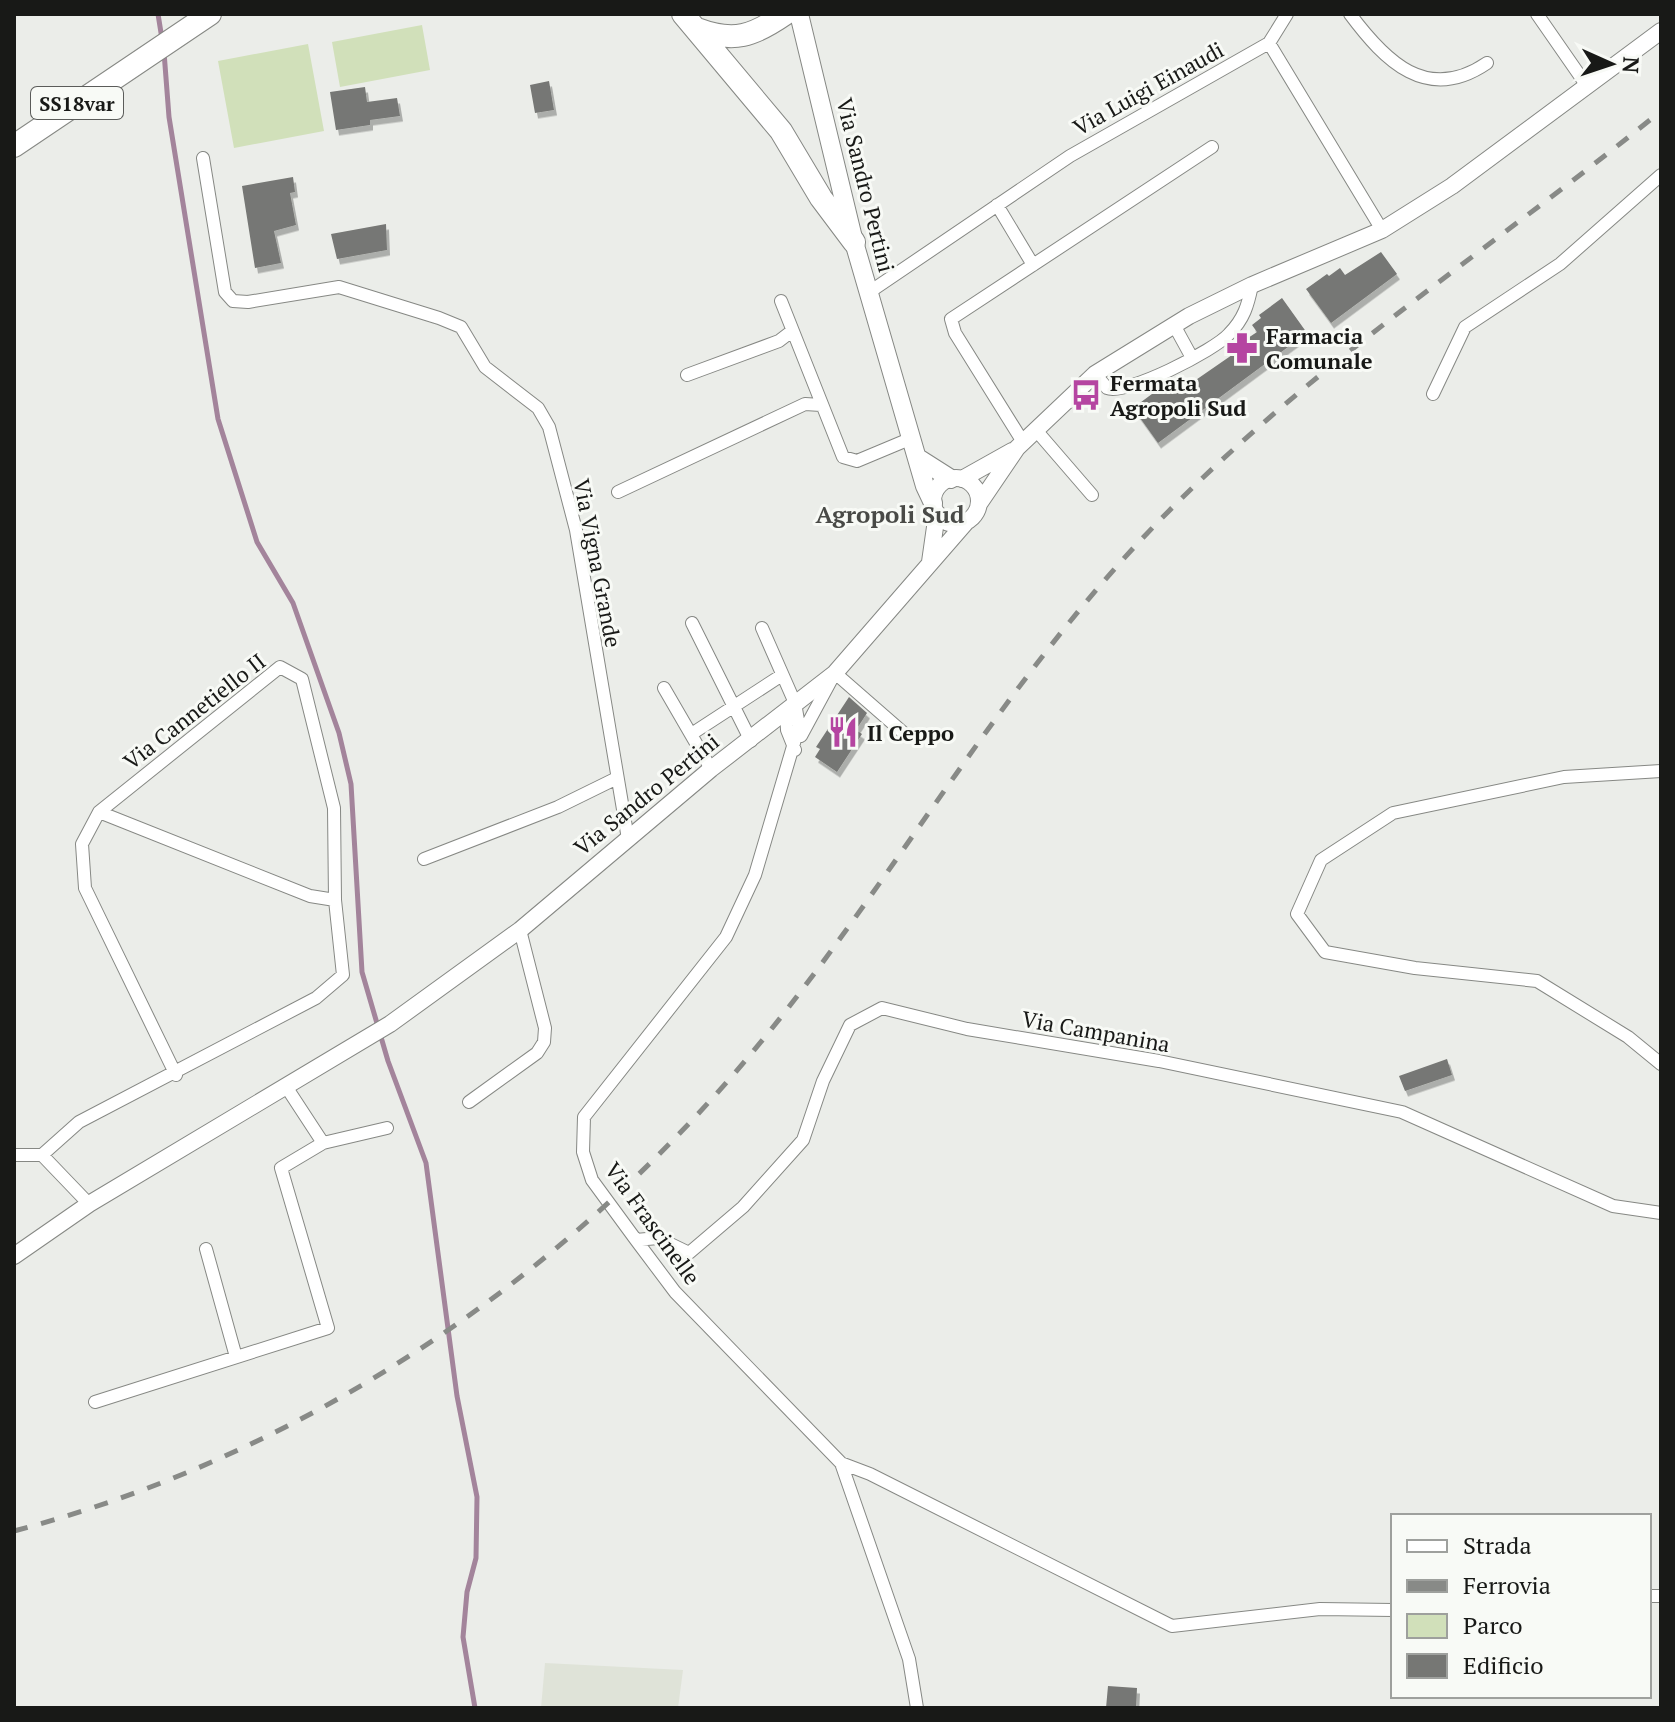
<svg xmlns="http://www.w3.org/2000/svg" width="1675" height="1722" font-family="'PT Serif',serif">
  <defs>
    <filter id="shadow"><feDropShadow dx="3" dy="5.5" stdDeviation="0" flood-color="#0004"/></filter>
  </defs>
  <rect width="100%" height="100%" fill="#ebede9"/>
  <!-- built -->
  <path fill="#dfe3d8" d="M545 1663 683 1670 678 1708H541Z"/>
  <!-- green -->
  <path fill="#d1e0ba" d="M422 25 430 70 340 87 332 42Z
    M308 44 324 131 234 148 218 61Z"/>
  <g fill="none" stroke-linecap="round" stroke-linejoin="round">
    <!-- stream -->
    <path stroke="#a3849b" stroke-width="5" d="M158 14 162 39
      M164 52 169 117 218 419 257 542 293 603 339 733 351 784 362 972 388 1061 426 1163 457 1396 477 1497 476 1558 467 1592 463 1637 475 1708"/>
  </g>
  <!-- building -->
  <path fill="#767774" filter="url(#shadow)" d="M549 81 554 110 535 113 530 85Z
    M365 87 367 102 397 98 400 116 370 120V125L336 130 330 92Z
    M293 177 295 192 290 193 296 225 274 231 281 263 255 268 242 186Z
    M386 224 387 250 337 259 331 234Z
    M1381 252 1397 274 1331 323 1306 289 1327 274 1329 276 1340 268 1345 275Z
    M1282 298 1307 333 1158 443 1133 408 1156 391 1158 394 1168 386 1172 392 1187 380 1190 384 1245 346 1242 342 1257 332 1252 325 1261 318 1259 315Z
    M849 697 867 713 856 730 862 734 837 772 815 757 820 749 816 747Z
    M1447 1059 1452 1075 1405 1091 1399 1076Z
    M1108 1686 1137 1688 1136 1708H1106Z"/>
  <g fill="none" stroke-linecap="round" stroke-linejoin="round">
    <defs>
      <path id="minor" d="M1350 14C1385 61 1427 104 1487 63
        M1537 14 1587 86
        M1269 43 1287 14
        M203 158 225 292 233 301 248 302 339 287 439 318 461 327 485 367 538 408 549 427 576 530 628 839
        M997 205 1033 265
        M868 293 1070 156 1269 43 1382 230
        M781 301 843 457 857 461 912 438
        M1174 325 1191 356
        M1095 374 1107 388C1126 396 1215 350 1229 334 1244 319 1248 305 1252 285
        M687 375 779 341 792 331
        M1433 394 1465 327 1560 264 1661 175
        M1035 429 1092 495
        M1023 442 955 333 951 319 1212 147
        M618 492 805 404 821 405
        M692 623 751 741
        M762 628 795 703 799 726 755 875 726 937 584 1117 583 1152 592 1180 636 1240 675 1292 841 1463 909 1659 917 1708
        M664 688 711 769
        M786 712 787 730 795 750
        M693 733 782 675
        M801 736 835 673 906 735
        M1661 771 1564 777 1393 813 1321 860 1297 914 1325 952 1415 968 1537 981 1628 1037 1661 1064
        M99 812 310 896 335 900
        M424 859 558 807 615 779
        M287 1088 323 1143 387 1128
        M469 1102 537 1053 544 1042 545 1028 520 930
        M14 1155H42L89 1204
        M42 1155 79 1122 316 998 343 975 335 900 334 808 302 679 280 667 99 812 82 844 85 888 176 1075
        M636 1240 658 1238 689 1253 743 1207 803 1140 823 1081 850 1025 882 1008 967 1029 1159 1061 1402 1112 1613 1206 1661 1213
        M206 1249 236 1357
        M95 1402 328 1328 281 1168 323 1143
        M841 1463 870 1474 1172 1626 1320 1609 1393 1610
        M1649 1596H1661"/>
      <path id="tertiary" d="M933 501a23 23 0 1 1 46 0a23 23 0 1 1-46 0Z
        M962 479 1012 451
        M979 504 1017 448 1095 374 1189 316 1252 285 1382 230 1452 186 1661 31
        M930 562 937 513
        M14 1256 89 1204 390 1024 520 930 711 769 835 673 967 521"/>
      <path id="secondary" d="M799 14 854 242 925 486 933 503
        M918 458 951 479"/>
      <path id="trunk" d="M683 14 781 131 821 198 854 242
        M697 29C734 43 753 36 785 14
        M14 146 210 14"/>
    </defs>
    <!-- minor casing -->
    <use href="#minor" stroke="#868884" stroke-width="14"/>
    <!-- tertiary casing -->
    <use href="#tertiary" stroke="#868884" stroke-width="18"/>
    <!-- secondary casing -->
    <use href="#secondary" stroke="#868884" stroke-width="20"/>
    <!-- trunk casing -->
    <use href="#trunk" stroke="#868884" stroke-width="24"/>
    <!-- minor -->
    <use href="#minor" stroke="#fff" stroke-width="12"/>
    <!-- tertiary -->
    <use href="#tertiary" stroke="#fff" stroke-width="16"/>
    <!-- secondary -->
    <use href="#secondary" stroke="#fff" stroke-width="18"/>
    <!-- trunk -->
    <use href="#trunk" stroke="#fff" stroke-width="22"/>
    <!-- rail -->
    <path stroke="#888a87" stroke-width="5" stroke-dasharray="14 14" stroke-linecap="butt" d="M14 1531C328 1448 602 1253 798 995 912 846 1010 680 1139 542 1294 376 1485 254 1661 111"/>
  </g>
  <!-- icons -->
  <defs>
    <symbol id="pharmacy-bare" viewBox="-9 -9 18 18"><path d="M-2-6h4v4h4v4h-4v4h-4v-4h-4v-4h4Z" fill="#b545a1" stroke="#f8faf6" stroke-width="2.5" paint-order="stroke"/></symbol>
    <symbol id="bus-bare" viewBox="-9 -9 18 18"><path d="M-5-6H5V4H4V6H2V4H-2V6H-4V4H-5ZM-3.5-4V0h7V-4ZM-3.5 1.2v1.5H-2V1.2ZM2 1.2v1.5H3.5V1.2Z" fill="#b545a1" stroke="#f8faf6" stroke-width="2.5" paint-order="stroke"/></symbol>
    <symbol id="restaurant-bare" viewBox="-9 -9 18 18"><path d="M-5-6h1v4h1v-4h1v4h1v-4h1v5L-1.5 .5V6h-2V.5L-5-1ZM5-6V6H3V1.5H1.5Q1.5-4 5-6Z" fill="#b545a1" stroke="#f8faf6" stroke-width="2.5" paint-order="stroke"/></symbol>
  </defs>
  <g fill-rule="evenodd">
    <use href="#pharmacy-bare" x="1220" y="326" width="44" height="44"/>
    <use href="#bus-bare" x="1064" y="373" width="44" height="44"/>
    <use href="#restaurant-bare" x="821" y="710" width="44" height="44"/>
  </g>
  <g text-anchor="middle" dominant-baseline="central" stroke-width="6" stroke-linejoin="round" paint-order="stroke">
    <!-- shield labels -->
    <rect fill="#f8faf6" stroke="#5b5c5a" stroke-width="2" x="31" y="87" width="92" height="32" rx="6"/>
    <g font-size="20" font-weight="bold" fill="#181917">
      <text x="77" y="103">SS18var</text>
    </g>
    <!-- street labels -->
    <g font-size="22" fill="#181917" stroke="#f8faf6">
      <text transform="translate(1148 88) rotate(-29)">Via Luigi Einaudi</text>
      <text transform="translate(866 185) rotate(76)">Via Sandro Pertini</text>
      <text transform="translate(598 563) rotate(79)">Via Vigna Grande</text>
      <text transform="translate(194 711) rotate(-38)">Via Cannetiello II</text>
      <text transform="translate(646 794) rotate(-39)">Via Sandro Pertini</text>
      <text transform="translate(1096 1031) rotate(10)">Via Campanina</text>
      <text transform="translate(653 1223) rotate(54)">Via Frascinelle</text>
    </g>
    <!-- poi labels -->
    <g font-size="22" font-weight="bold" fill="#181917" stroke="#f8faf6" text-anchor="start">
      <text x="1266" y="335">Farmacia<tspan x="1266" dy="25">Comunale</tspan></text>
      <text x="1110" y="382">Fermata<tspan x="1110" dy="25">Agropoli Sud</tspan></text>
      <text x="867" y="732">Il Ceppo</text>
    </g>
    <!-- neighbourhood labels -->
    <g font-size="24" font-weight="bold" fill="#494a47" stroke="#f8faf6">
      <text x="890" y="514">Agropoli Sud</text>
    </g>
  </g>
  <!-- border -->
  <rect width="1675" height="1722" fill="none" stroke="#181917" stroke-width="32"/>
  <!-- legend -->
  <rect x="1391" y="1514" width="260" height="184" fill="#f8faf6" stroke="#9ea09d" stroke-width="2"/>
  <rect x="1407" y="1540" width="40" height="12" fill="#ffffff" stroke="#9ea09d" stroke-width="2"/>
  <text x="1463" y="1554" font-size="24" fill="#181917">Strada</text>
  <rect x="1407" y="1580" width="40" height="12" fill="#888a87" stroke="#9ea09d" stroke-width="2"/>
  <text x="1463" y="1594" font-size="24" fill="#181917">Ferrovia</text>
  <rect x="1407" y="1614" width="40" height="24" fill="#d1e0ba" stroke="#9ea09d" stroke-width="2"/>
  <text x="1463" y="1634" font-size="24" fill="#181917">Parco</text>
  <rect x="1407" y="1654" width="40" height="24" fill="#767774" stroke="#9ea09d" stroke-width="2"/>
  <text x="1463" y="1674" font-size="24" fill="#181917">Edificio</text>
  <!-- north arrow -->
  <g transform="translate(1611 64) rotate(93)" stroke="#f8faf6" stroke-width="6" paint-order="stroke">
  <path d="M0-6L14 30L0 20L-14 30Z" fill="#181917"/>
  <text y="-12" font-size="22" font-weight="bold" text-anchor="middle" fill="#181917">N</text>
  </g>
</svg>
